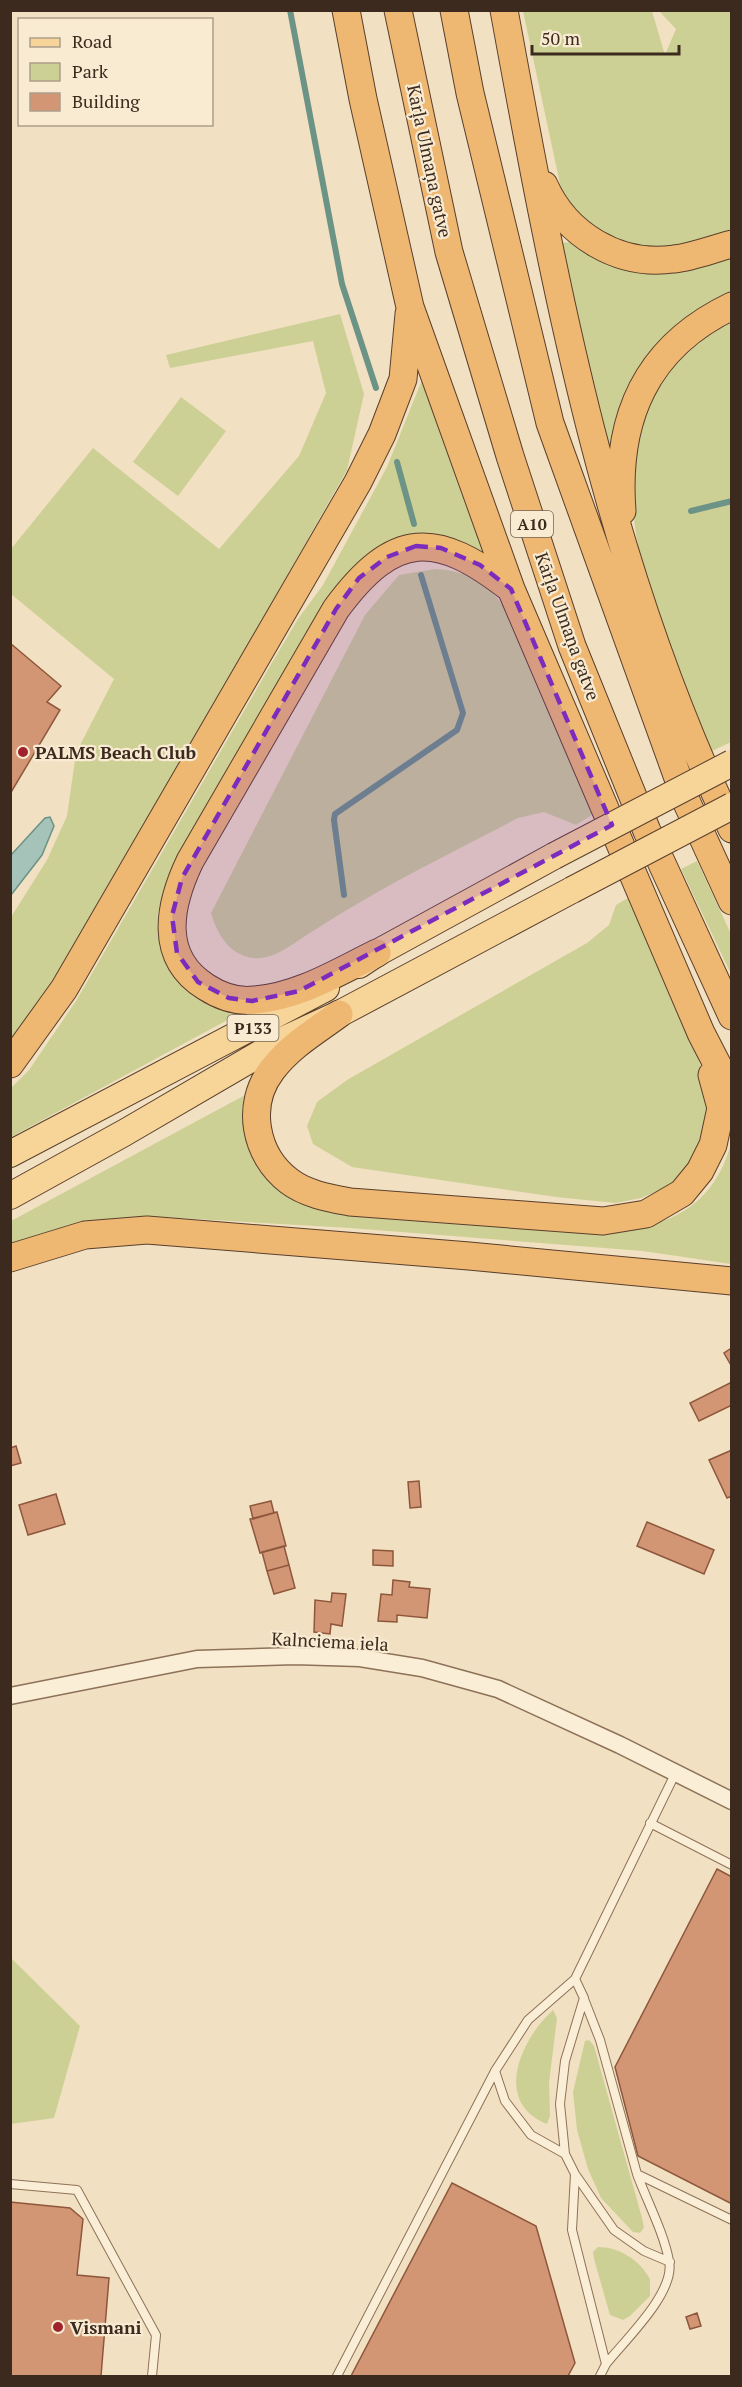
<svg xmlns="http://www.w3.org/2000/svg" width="742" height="2387" font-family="'PT Serif',serif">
  <rect width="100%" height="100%" fill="#f1e0c2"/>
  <!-- green -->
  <path fill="#cdd095" d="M523 11H652L665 55 676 29 659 11H731V233L666 248 634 246 593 229 563 198Z
    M571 242 731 255V291L690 316 617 420 609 447 560 243Z
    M340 314 364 394 347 470 66 965 11 1042V917L47 860 67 816 76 753 114 679 11 594V549L93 448 219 549 299 456 326 393 313 341 170 368 166 355Z
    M731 321V742L712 751 703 729 698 726C646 586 565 419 731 321Z
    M422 380 487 550 481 551 456 542 396 543 171 873C167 884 162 896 159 908 152 940 171 980 197 998 208 1006 226 1006 233 1017L11 1137 10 1089 29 1070 76 1001 270 666 298 619 323 585 387 467Z
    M181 397 226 431 178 496 133 462Z
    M435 569C473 571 491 586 511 617L595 813 576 825 544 812 518 818C449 854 379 888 313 931 295 942 274 961 252 958 228 954 217 933 211 913L365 615 399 575Z
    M697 861 731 934V974L681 869Z
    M633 895 696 1049 711 1107 708 1125 690 1169 669 1186 641 1198 616 1203 556 1197 352 1167 313 1144 307 1126 317 1102 347 1080 587 943 609 925 616 905Z
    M247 1094C245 1138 243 1147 273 1182L608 1233C670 1226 713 1207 731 1144V1264L643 1251 350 1228 161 1217 99 1223 11 1247V1221Z
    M11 1958 80 2026 54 2118 11 2124Z
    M553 2010 557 2018 549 2083 550 2116 547 2124C492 2102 521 2039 553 2010Z
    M589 2040 594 2046 642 2218 644 2228 640 2233 633 2232 601 2198 588 2169 577 2130 573 2092 585 2041Z
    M598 2247C619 2247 640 2260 650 2279V2296L630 2316 623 2320 610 2315 594 2259 593 2252Z"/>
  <!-- water -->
  <path fill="#a5c3b9" stroke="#6b9386" stroke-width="1.5" d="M50 817 54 826 42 855 11 895V855L45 818Z"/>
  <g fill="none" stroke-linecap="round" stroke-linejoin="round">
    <!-- stream -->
    <path stroke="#6b9386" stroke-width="6" d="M290 10 342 284 376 388
      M397 462 414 524
      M691 511 732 501
      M344 895 334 820 335 814 457 730 463 713 421 575"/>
  </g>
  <!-- building -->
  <path fill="#d29675" stroke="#8e573c" stroke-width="1.5" d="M10 643 61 686 47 702 60 710 10 794Z
    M730 1349 732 1352V1367L724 1353Z
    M732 1382V1405L699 1421 690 1403Z
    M16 1446 21 1463 10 1466V1448Z
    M732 1450V1496L727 1498 709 1460Z
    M419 1481 421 1507 410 1508 408 1482Z
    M56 1494 65 1524 28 1535 19 1505Z
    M271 1501 274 1513 253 1519 250 1506Z
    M277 1512 286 1546 260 1553 250 1519Z
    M647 1522 714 1550 704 1574 637 1546Z
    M284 1546 289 1565 267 1571 262 1552Z
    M373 1550 393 1551V1566L373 1565Z
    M289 1565 295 1588 274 1594 267 1571Z
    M393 1580 410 1582 409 1587 430 1589 427 1618 397 1615V1622L378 1621 381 1594 392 1595Z
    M332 1593 346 1594 342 1626 331 1624 330 1634 314 1632 315 1600 331 1602Z
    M717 1869 732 1877V2204L638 2156 615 2067Z
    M452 2183 536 2226 575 2363 568 2376H351Z
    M10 2202 70 2208 83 2219 77 2275 109 2278 101 2376H10Z
    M697 2313 701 2326 690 2329 686 2317Z"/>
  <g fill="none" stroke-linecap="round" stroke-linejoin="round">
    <defs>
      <path id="service" d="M650 1823 732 1865
        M575 1979 584 1998 565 2061 560 2104 565 2154 575 2174 572 2230 606 2364 600 2376
        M584 1999 600 2040 637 2174 732 2220
        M495 2071 505 2101 531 2135 565 2154
        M575 2174 614 2230 644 2251 670 2262
        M10 2184 77 2190 156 2335 152 2376
        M606 2364C625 2340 676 2292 669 2261 664 2233 647 2201 637 2174
        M337 2376 495 2071 528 2020 575 1979 676 1772"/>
      <path id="minor" d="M10 1696 197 1659 295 1656 360 1658 422 1668 498 1689 620 1745 732 1801"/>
      <path id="primary" d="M359 965 377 953 554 856
        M10 1154 326 988
        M10 1196 124 1133 285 1039 339 1014 572 890"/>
      <path id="trunk" d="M346 10 363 99 410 307 511 589 701 1033 732 1093
        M398 10 449 252 510 456 572 646 647 831 732 1016
        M454 10 470 93 550 423 687 803 732 901
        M504 10C555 289 607 571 732 829
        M544 185C566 235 619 267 674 259 693 257 712 249 732 244
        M622 511C615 419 646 347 732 306
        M377 953C338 972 298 997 254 1000 237 1002 220 996 206 987 158 957 169 905 190 861L336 609C394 530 436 530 511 589
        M339 1014C316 1031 290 1046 272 1070 245 1105 255 1155 289 1181 306 1194 329 1198 350 1202L603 1221 646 1214 682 1193 700 1171 713 1145 721 1108 712 1075
        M10 1064 64 989 358 482 382 434 403 379 409 314
        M10 1258 85 1235 147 1230 469 1256 732 1281"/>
    </defs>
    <!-- service casing -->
    <use href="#service" stroke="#8d7158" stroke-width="10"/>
    <!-- minor casing -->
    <use href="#minor" stroke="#8d7158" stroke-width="19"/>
    <!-- primary casing -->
    <use href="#primary" stroke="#5a3f2c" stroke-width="28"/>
    <!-- trunk casing -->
    <use href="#trunk" stroke="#5a3f2c" stroke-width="29"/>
    <!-- service -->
    <use href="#service" stroke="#fbeed6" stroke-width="8"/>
    <!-- minor -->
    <use href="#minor" stroke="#fbeed6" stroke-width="16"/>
    <!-- primary -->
    <use href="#primary" stroke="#f7d497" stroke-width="26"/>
    <!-- trunk -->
    <use href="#trunk" stroke="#eeb772" stroke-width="27"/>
    <defs>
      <path id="primary-bridge" d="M554 856 732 763
        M572 890 732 806"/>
    </defs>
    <!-- primary-bridge casing -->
    <use href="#primary-bridge" stroke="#5a3f2c" stroke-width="28" stroke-linecap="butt"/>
    <!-- primary-bridge -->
    <use href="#primary-bridge" stroke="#f7d497" stroke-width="26"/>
  </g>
  <!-- marked area -->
  <path fill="#7b2cbf" fill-opacity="0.2" stroke="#7b2cbf" stroke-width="4.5" stroke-dasharray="12 8" stroke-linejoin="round" d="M416 546 441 548 480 565 511 589 612 825 299 991 252 1001 229 998 198 982 177 953 172 916 182 878 336 609 359 578 387 557Z"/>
  <!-- markers -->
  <g fill="#a0232c" stroke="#f8ebd2" stroke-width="2">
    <circle cx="23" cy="752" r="6"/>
    <circle cx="58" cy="2327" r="6"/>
  </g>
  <g text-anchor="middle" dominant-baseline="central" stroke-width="4.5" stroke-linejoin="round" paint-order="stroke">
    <!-- shield labels -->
    <g fill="#f8ebd2" stroke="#746453" stroke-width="1.5">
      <rect x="511" y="511" width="42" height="26" rx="4.5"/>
      <rect x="227.5" y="1015" width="51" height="26" rx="4.5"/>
    </g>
    <g font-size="16" font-weight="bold" fill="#3b2a1d">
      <text x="532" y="524">A10</text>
      <text x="253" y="1028">P133</text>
    </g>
    <!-- street labels -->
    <g font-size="18" fill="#3b2a1d" stroke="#f8ebd2">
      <text transform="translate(430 161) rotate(78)">Kārļa Ulmaņa gatve</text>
      <text transform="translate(568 626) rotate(70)">Kārļa Ulmaņa gatve</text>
      <text transform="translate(330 1641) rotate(3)">Kalnciema iela</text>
    </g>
    <!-- poi labels -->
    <g font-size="18" font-weight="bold" fill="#3b2a1d" stroke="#f8ebd2" text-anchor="start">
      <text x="35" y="752">PALMS Beach Club</text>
      <text x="70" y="2327">Vismani</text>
    </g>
  </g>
  <!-- border -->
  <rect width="742" height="2387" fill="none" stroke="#3b2a1d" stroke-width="24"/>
  <!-- legend -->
  <rect x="18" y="18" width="195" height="108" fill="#f8ebd2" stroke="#ac9e8a" stroke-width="1.5"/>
  <rect x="30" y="38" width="30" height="9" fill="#f7d497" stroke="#ac9e8a" stroke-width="1.5"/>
  <text x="72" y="48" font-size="18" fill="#3b2a1d">Road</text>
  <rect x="30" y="63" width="30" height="18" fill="#cdd095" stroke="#ac9e8a" stroke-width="1.5"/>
  <text x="72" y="78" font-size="18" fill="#3b2a1d">Park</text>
  <rect x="30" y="93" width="30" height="18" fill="#d29675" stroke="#ac9e8a" stroke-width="1.5"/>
  <text x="72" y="108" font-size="18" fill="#3b2a1d">Building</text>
  <!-- scale -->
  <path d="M532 45v9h147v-9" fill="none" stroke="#3b2a1d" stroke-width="3"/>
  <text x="541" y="45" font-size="18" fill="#3b2a1d" stroke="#f8ebd2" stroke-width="4.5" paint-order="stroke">50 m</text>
</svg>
